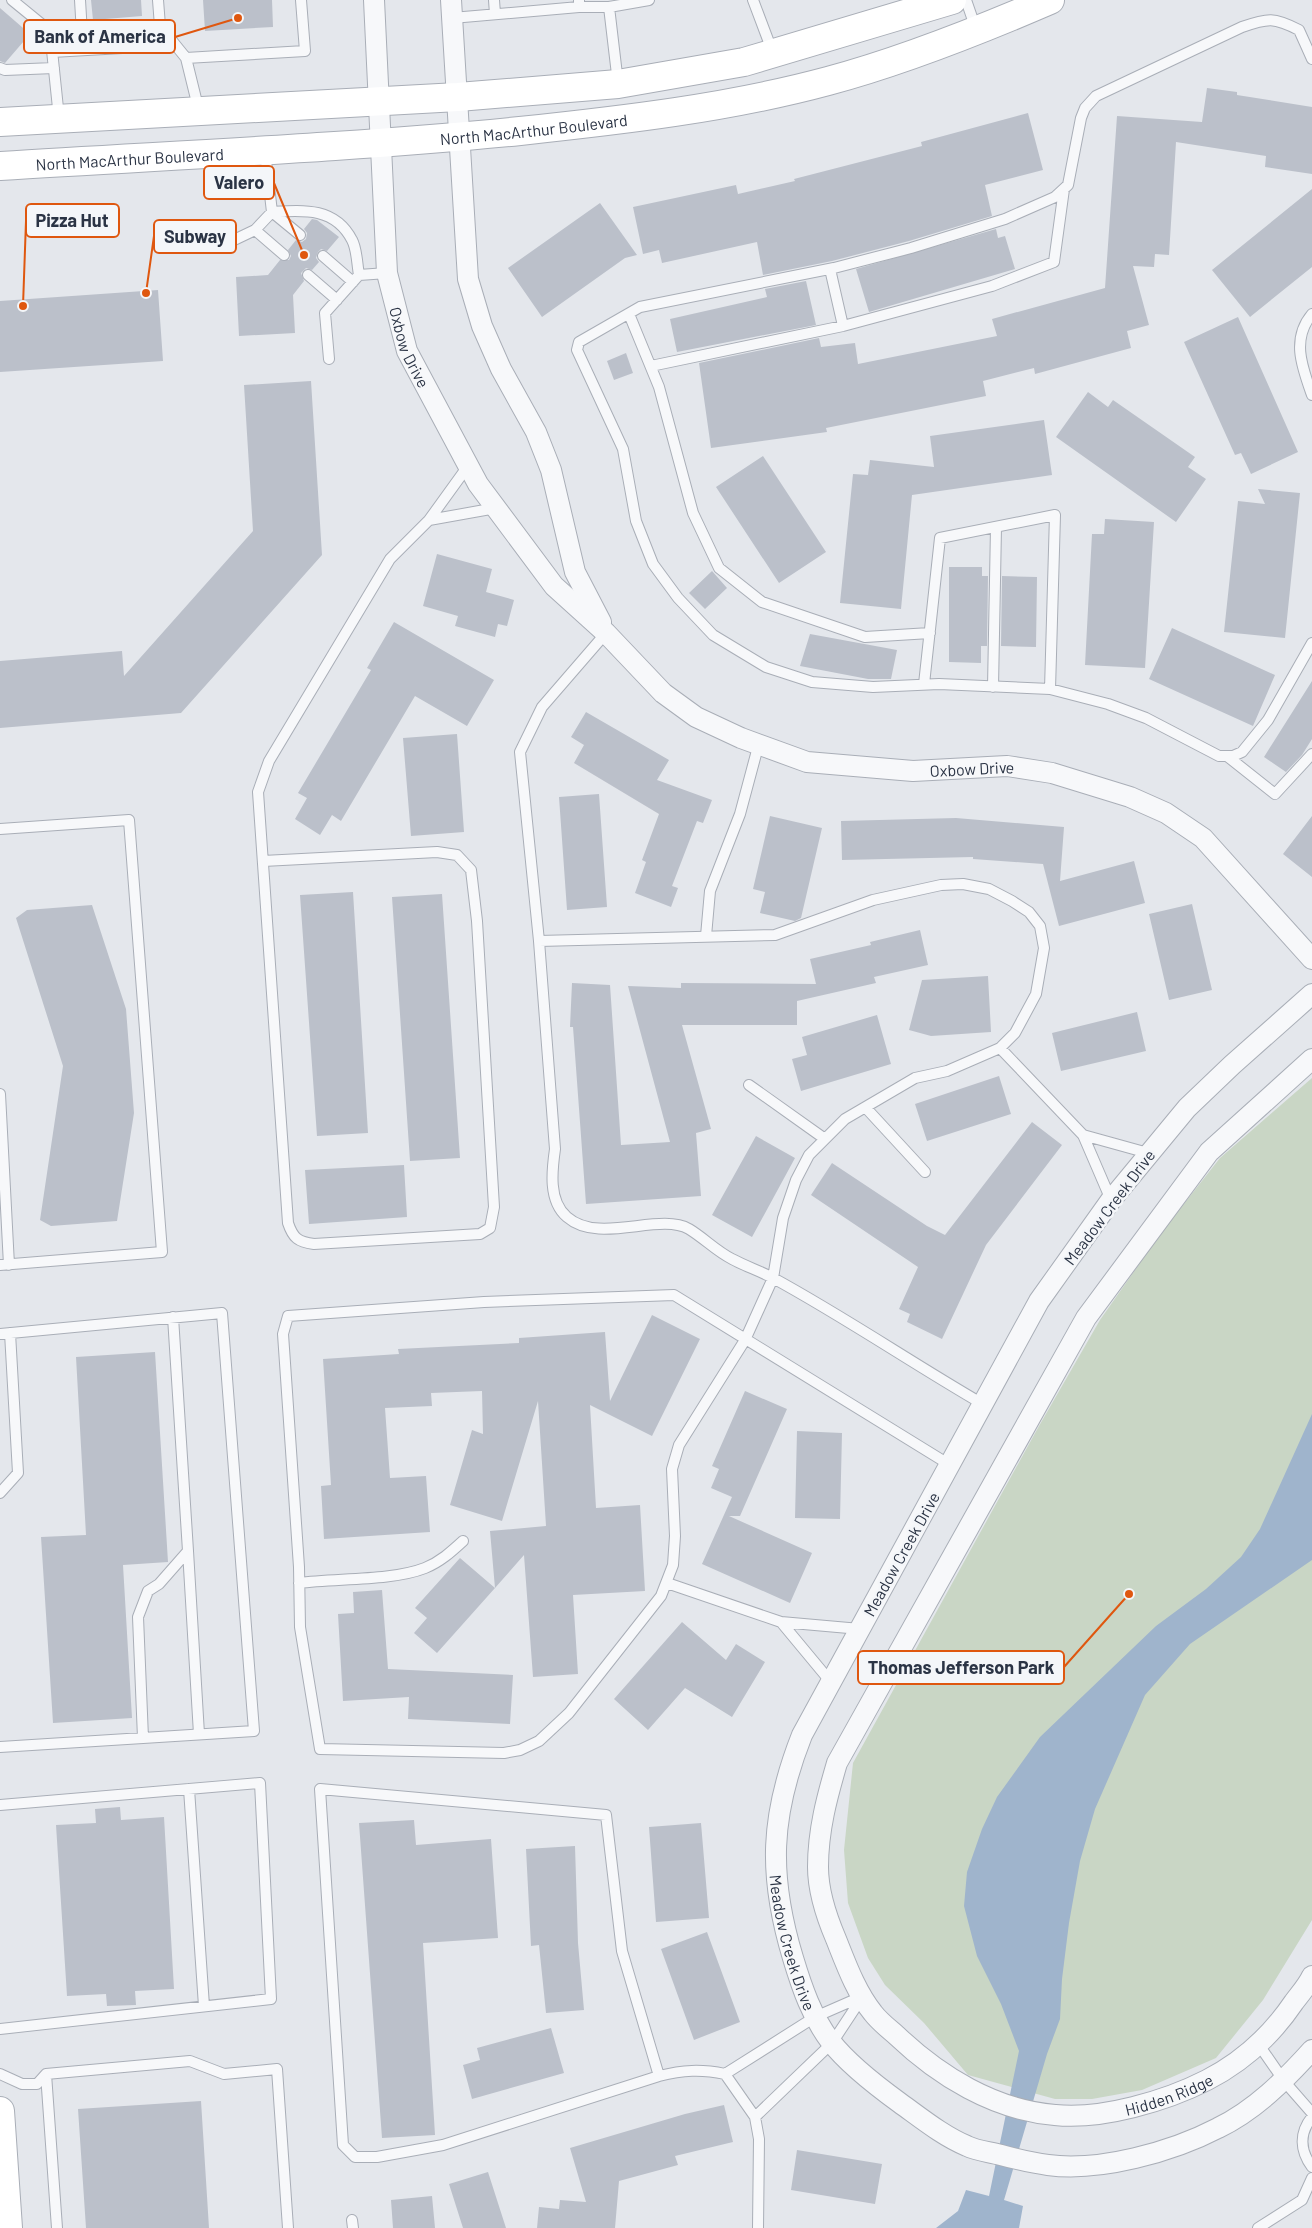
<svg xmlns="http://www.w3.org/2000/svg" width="1312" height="2228" font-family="Barlow,sans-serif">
  <rect width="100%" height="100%" fill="#e4e7ec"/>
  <!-- green -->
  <path fill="#c9d6c5" d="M1312 1078V1920L1263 2000 1216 2058 1142 2090 1092 2099H1055L968 2075 924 2023 885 1985 868 1958 848 1903 844 1850 853 1763 1039 1426 1100 1320 1161 1233 1220 1158Z"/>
  <!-- water -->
  <path fill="#9fb4cc" d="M1312 1414V1560L1190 1644 1145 1695 1095 1809 1080 1861 1069 1923 1062 1979 1060 2019 1047 2054 1004 2200 1023 2206 1019 2228H936L958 2211 966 2190 989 2196 1019 2051 1001 2004 977 1956 964 1906 967 1872 982 1829 997 1797 1040 1737 1156 1626 1206 1589 1241 1557 1260 1529Z"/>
  <!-- building -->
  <path fill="#bbc0ca" d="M91 0H141L142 16 93 20Z
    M203 0H272L273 27 205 31Z
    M0 8 30 34 5 63 0 61Z
    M1207 88 1237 92V95L1312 107V174L1265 167 1266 156 1176 142 1169 255 1155 254 1154 267 1133 266 1149 325 1127 331 1131 348 1035 374 1034 368 983 381 986 396 826 428 827 432 711 448 699 363 819 338 821 347 855 343 858 364 997 336 992 319 1105 288 1117 116 1202 122Z
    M1028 113 1043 170 985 185 992 216 909 241 832 261 763 275 757 242 662 263 659 250 643 254 633 207 736 185 738 194 795 181 794 179 922 146 921 142Z
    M1312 189V267L1250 317 1212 270Z
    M600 203 637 255 625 258 542 317 508 268Z
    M312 219 317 220 339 237 327 251 321 249 318 252 316 258 319 262 312 270 306 268 301 273 304 281 293 295 295 333 239 336 236 277 268 275 280 260H289L291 256 288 250 296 240 302 242 306 239 307 233 304 229Z
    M996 229 998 238 1005 236 1015 269 869 312 856 269Z
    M806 281 816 325 677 352 670 319 767 297 765 289Z
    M158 290 163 361 0 372V301Z
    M1238 317 1298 452 1251 474 1241 453 1235 455 1184 342Z
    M626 353 633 373 614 380 607 361Z
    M311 381 322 555 181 713 0 728V661L122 651 124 676 253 531 244 385Z
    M1088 392 1108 407 1113 400 1195 457 1188 467 1206 479 1176 522 1056 437Z
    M1044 420 1052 475 912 495 901 609 840 603 853 474 868 475 870 460 934 467 930 436Z
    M763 456 826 552 779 583 716 487Z
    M1258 489 1300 493 1285 638 1224 632 1238 501 1265 504Z
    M1105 519 1154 522 1145 668 1085 665 1092 534H1104Z
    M437 554 492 569 486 592 514 600 507 626 498 624 495 637 455 626 458 616 423 606Z
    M949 567H982V576H988L987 646H981V663L949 662Z
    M712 571 727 588 705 609 689 593Z
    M1002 576 1037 577 1036 647 1001 646Z
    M394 622 494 680 467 726 415 696 341 821 332 815 320 835 295 819 307 798 298 793 371 670 367 668Z
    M1172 628 1275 675 1253 726 1149 679Z
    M810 634 897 650 891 679H868L800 666Z
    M1312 681V739L1302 755 1286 772 1264 757Z
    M586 712 669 760 657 780 712 800 703 823 697 821 672 886 678 888 671 907 635 893 646 862 642 860 659 814 574 763 584 745 571 737Z
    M457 734 464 832 411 836 403 738Z
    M599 794 607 907 567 910 559 797Z
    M770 816 822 828 801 918 795 921 760 913 765 892 753 889Z
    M1312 816V877L1283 854Z
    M956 818 1064 827 1060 881 1134 861 1145 903 1059 926 1043 864 973 859V857L842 860 841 821Z
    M353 892 368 1133 317 1136 300 895Z
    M442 894 460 1158 410 1161 392 897Z
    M1192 904 1212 990 1169 1000 1149 914Z
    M92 905 126 1009 134 1113 117 1221 51 1226 40 1220 63 1066 16 918 27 910Z
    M920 930 928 965 874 977 876 983 797 1001V1025H682L711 1129 696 1133 701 1196 586 1204 573 1027H570L572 983 610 985 621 1145 670 1142 628 986 681 988V983L816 984 810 959 871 945 870 942Z
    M988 976 991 1032 931 1036 909 1030 922 980Z
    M1137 1012 1146 1051 1061 1071 1052 1033Z
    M877 1015 891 1064 801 1091 792 1059 807 1055 802 1037Z
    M999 1076 1011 1114 927 1141 915 1104Z
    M1032 1122 1062 1145 986 1245 942 1339 907 1322 910 1314 899 1309 918 1267 811 1195 832 1163 927 1226 945 1235Z
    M756 1136 795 1158 752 1237 712 1215Z
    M404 1165 407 1217 309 1224 305 1170Z
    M652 1315 700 1339 652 1436 590 1405 596 1508 640 1505 645 1591 573 1595 578 1674 533 1677 524 1555 495 1588 490 1531 546 1526 538 1401 502 1521 450 1505 472 1430 483 1434 482 1391 431 1393 432 1406 385 1408 390 1478 426 1476 430 1532 324 1539 321 1486 331 1485 323 1359 399 1354 398 1349 519 1343V1338L605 1332 610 1401Z
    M155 1352 168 1562 123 1565 132 1718 53 1723 41 1537 86 1535 76 1357Z
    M745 1391 787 1409 740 1516H729L812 1553 790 1603 702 1564 732 1497 711 1488 719 1469 712 1466Z
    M797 1431 842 1433 840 1519 795 1518Z
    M460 1558 495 1588 437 1653 414 1633 427 1618 415 1608Z
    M382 1590 388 1669 513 1675 510 1724 408 1719 409 1697 343 1701 338 1614 354 1613 353 1592Z
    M682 1622 726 1660 736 1644 765 1662 732 1717 685 1688 648 1730 614 1699Z
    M120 1807 121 1820 164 1817 174 1989 135 1991 136 2005 107 2006 106 1994 67 1996 56 1825 96 1823 95 1809Z
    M414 1820 416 1845 491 1839 498 1938 423 1943 435 2135 382 2138 359 1823Z
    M701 1823 709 1918 656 1922 649 1827Z
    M575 1846 578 1943 584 2010 546 2013 539 1945 531 1946 526 1849Z
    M707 1932 740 2022 694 2040 661 1949Z
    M551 2028 564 2073 472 2099 463 2065 480 2060 477 2048Z
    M201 2101 209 2228H86L78 2109Z
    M724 2105 733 2142 675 2156 678 2165 619 2181 615 2228H537L539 2207 559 2209 560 2200 586 2202 570 2148 685 2114Z
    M797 2150 882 2164 875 2204 791 2190Z
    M488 2172 506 2228H463L449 2184Z
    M432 2196 435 2228H393L391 2200Z"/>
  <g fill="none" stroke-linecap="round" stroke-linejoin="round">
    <defs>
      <path id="service" d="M12 0 50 31 59 118
        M80 0 83 50
        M158 0 160 26 186 58 199 111
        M494 0 495 14
        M753 0 773 53
        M966 0 976 29
        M579 7H609
        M452 18 579 7V0
        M52 52 175 45
        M186 58 305 51 301 0
        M1312 59 1299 30C1274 17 1268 18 1242 27L1096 96 1085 108 1081 118 1068 185 1055 197 1005 219 911 248 834 268 640 307 579 342 577 350 623 449 636 521 653 564 678 598 713 635 766 667 812 682 873 687 939 684 1050 689 1108 704 1146 718 1219 756H1233L1242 752 1268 720 1312 643
        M0 68 5 70 54 68
        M618 83 609 7 649 0
        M265 152 272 212 300 235
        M255 230 284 255
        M189 245 234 240 255 230 272 212C303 210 335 207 352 240 357 249 357 264 359 275L387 273
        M323 256 353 282
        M830 269 843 326
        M308 275 337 300
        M629 314 659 387 693 513 719 568 762 602 865 637 930 633
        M1312 314C1291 339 1302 367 1312 395
        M329 359 325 313 359 275
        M651 366 843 326 992 286 1054 262 1064 189
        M429 520 496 508
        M606 633 542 707 520 752 539 941 555 1149C552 1170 548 1201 567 1217 599 1245 659 1212 689 1229 704 1238 716 1251 732 1259 745 1266 760 1271 773 1278 843 1316 912 1363 981 1403
        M924 684 940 538 1055 515 1050 689
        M993 687 996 527
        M1227 756 1275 794 1312 754
        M0 829 129 820 162 1252 0 1265
        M263 861 437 852 457 855 471 870 477 921 494 1207 490 1228 480 1234 314 1244C298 1242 293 1238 288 1223L258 792 269 761 390 559 429 520 468 466
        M706 936 710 891 740 814 759 743
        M539 941 775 935 873 900 941 885 963 884 989 889 1012 901 1029 912 1040 926 1044 948 1036 994 1015 1033 1000 1048 947 1071 915 1078 845 1119 809 1155 796 1180 783 1218 773 1278 745 1340 679 1445 672 1469 675 1536 673 1565 661 1596 569 1713 539 1741 520 1750 504 1753 320 1749 300 1627 299 1567 283 1334 288 1316 484 1302 674 1295 950 1465
        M1000 1048 1083 1135 1111 1200
        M749 1085 825 1139
        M0 1094 9 1265
        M866 1108 925 1172
        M1083 1135 1148 1153
        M0 1334 222 1313 254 1731 0 1747
        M0 1493 18 1473 10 1333
        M188 1551 199 1734
        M299 1583C336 1578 392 1581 425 1568 440 1562 451 1552 463 1541
        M667 1583 781 1622
        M830 1681 781 1622 860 1629
        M143 1738 138 1617 148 1591 159 1584 188 1551 173 1317
        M189 1789 204 2006
        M0 1805 260 1783 271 1999 0 2029
        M1259 2045 1284 2081 1312 2113
        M0 2074 22 2084H37L46 2074 190 2061 224 2074 277 2069 288 2228
        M46 2074 57 2228
        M725 2074 815 2017 863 1996
        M659 2076 622 1951 606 1815 320 1789 343 2145 355 2157H377L443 2145 659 2076C683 2070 701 2069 725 2074L755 2117 759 2139 758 2228
        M755 2117 832 2043 863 1996
        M1312 2117C1299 2133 1300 2151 1312 2167
        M352 2220 353 2228
        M1258 2228 1302 2200 1312 2178"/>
      <g id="minor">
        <path id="s1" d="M374 0 387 273 407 351 478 484 554 586 606 633 663 693 696 717 741 738 807 762 913 771 1007 766 1052 773 1130 797 1166 813 1203 838 1312 959"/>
        <path d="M451 0 468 279 482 326 501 369 536 432 551 470 575 572 601 622"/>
        <path id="s2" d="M1312 994 1232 1065 1187 1108 1111 1200 1039 1301 802 1735C770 1816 768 1875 793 1958 802 1988 812 2017 831 2042 848 2064 878 2087 900 2103 921 2118 943 2136 967 2146 977 2151 990 2152 1001 2155 1016 2159 1032 2163 1048 2165 1099 2172 1172 2152 1218 2128 1255 2110 1285 2080 1312 2050"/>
        <path id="s3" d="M1312 1059 1209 1152 1086 1318 837 1763C827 1797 818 1830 818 1867 818 1891 827 1918 836 1939 846 1964 856 1992 873 2013 879 2021 888 2028 896 2035 939 2076 994 2110 1055 2115 1101 2120 1166 2101 1207 2080 1244 2061 1271 2036 1294 2002 1300 1994 1308 1985 1312 1976"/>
      </g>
      <g id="secondary">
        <path d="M0 122 458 97 618 84 744 62 952 0"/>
        <path id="s4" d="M0 166C173 155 347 148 520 131 623 120 728 108 828 81 903 61 978 31 1050 0"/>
        <path d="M0 2111 8 2228"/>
      </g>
    </defs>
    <!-- service casing -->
    <use href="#service" stroke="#a9aeb7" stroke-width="12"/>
    <!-- minor casing -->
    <use href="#minor" stroke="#a9aeb7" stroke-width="22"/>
    <!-- secondary casing -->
    <use href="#secondary" stroke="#a9aeb7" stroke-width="30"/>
    <!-- service -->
    <use href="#service" stroke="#f7f8fa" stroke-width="10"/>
    <!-- minor -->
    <use href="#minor" stroke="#f7f8fa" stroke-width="20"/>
    <!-- secondary -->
    <use href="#secondary" stroke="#fff" stroke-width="28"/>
  </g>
  <g text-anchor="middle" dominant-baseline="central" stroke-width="5" stroke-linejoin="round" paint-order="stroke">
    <!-- street labels -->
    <g font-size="16" fill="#2b3445" stroke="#f4f6f9">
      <text stroke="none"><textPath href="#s4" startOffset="535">North MacArthur Boulevard</textPath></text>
      <text stroke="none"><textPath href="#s4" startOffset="130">North MacArthur Boulevard</textPath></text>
      <text stroke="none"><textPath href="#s1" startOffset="351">Oxbow Drive</textPath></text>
      <text stroke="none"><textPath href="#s1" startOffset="1111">Oxbow Drive</textPath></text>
      <text transform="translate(1109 1207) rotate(-53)">Meadow Creek Drive</text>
      <text transform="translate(901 1554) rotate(-61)">Meadow Creek Drive</text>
      <text stroke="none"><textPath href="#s2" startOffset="1120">Meadow Creek Drive</textPath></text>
      <text stroke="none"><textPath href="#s3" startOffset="1449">Hidden Ridge</textPath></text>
    </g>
  </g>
  <!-- callouts -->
  <path fill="none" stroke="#df570f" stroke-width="2" d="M238 18L175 37M304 255L274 183M23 306L26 221M146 293L154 236M1129 1594L1064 1667"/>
  <g fill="#df570f" stroke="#f4f6f9" stroke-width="2">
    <circle cx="238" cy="18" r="5"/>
    <circle cx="304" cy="255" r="5"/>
    <circle cx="23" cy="306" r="5"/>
    <circle cx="146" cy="293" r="5"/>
    <circle cx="1129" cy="1594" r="5"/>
  </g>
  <g fill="#f4f6f9" stroke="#df570f" stroke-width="2">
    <rect x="24" y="20" width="151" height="33" rx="5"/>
    <rect x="204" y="166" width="70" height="33" rx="5"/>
    <rect x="26" y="204" width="93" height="33" rx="5"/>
    <rect x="154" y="220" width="82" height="33" rx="5"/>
    <rect x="858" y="1651" width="206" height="33" rx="5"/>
  </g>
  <g font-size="18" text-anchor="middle" font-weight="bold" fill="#2b3445">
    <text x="100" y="43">Bank of America</text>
    <text x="239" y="189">Valero</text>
    <text x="72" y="227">Pizza Hut</text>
    <text x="195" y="243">Subway</text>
    <text x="961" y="1674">Thomas Jefferson Park</text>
  </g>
</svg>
